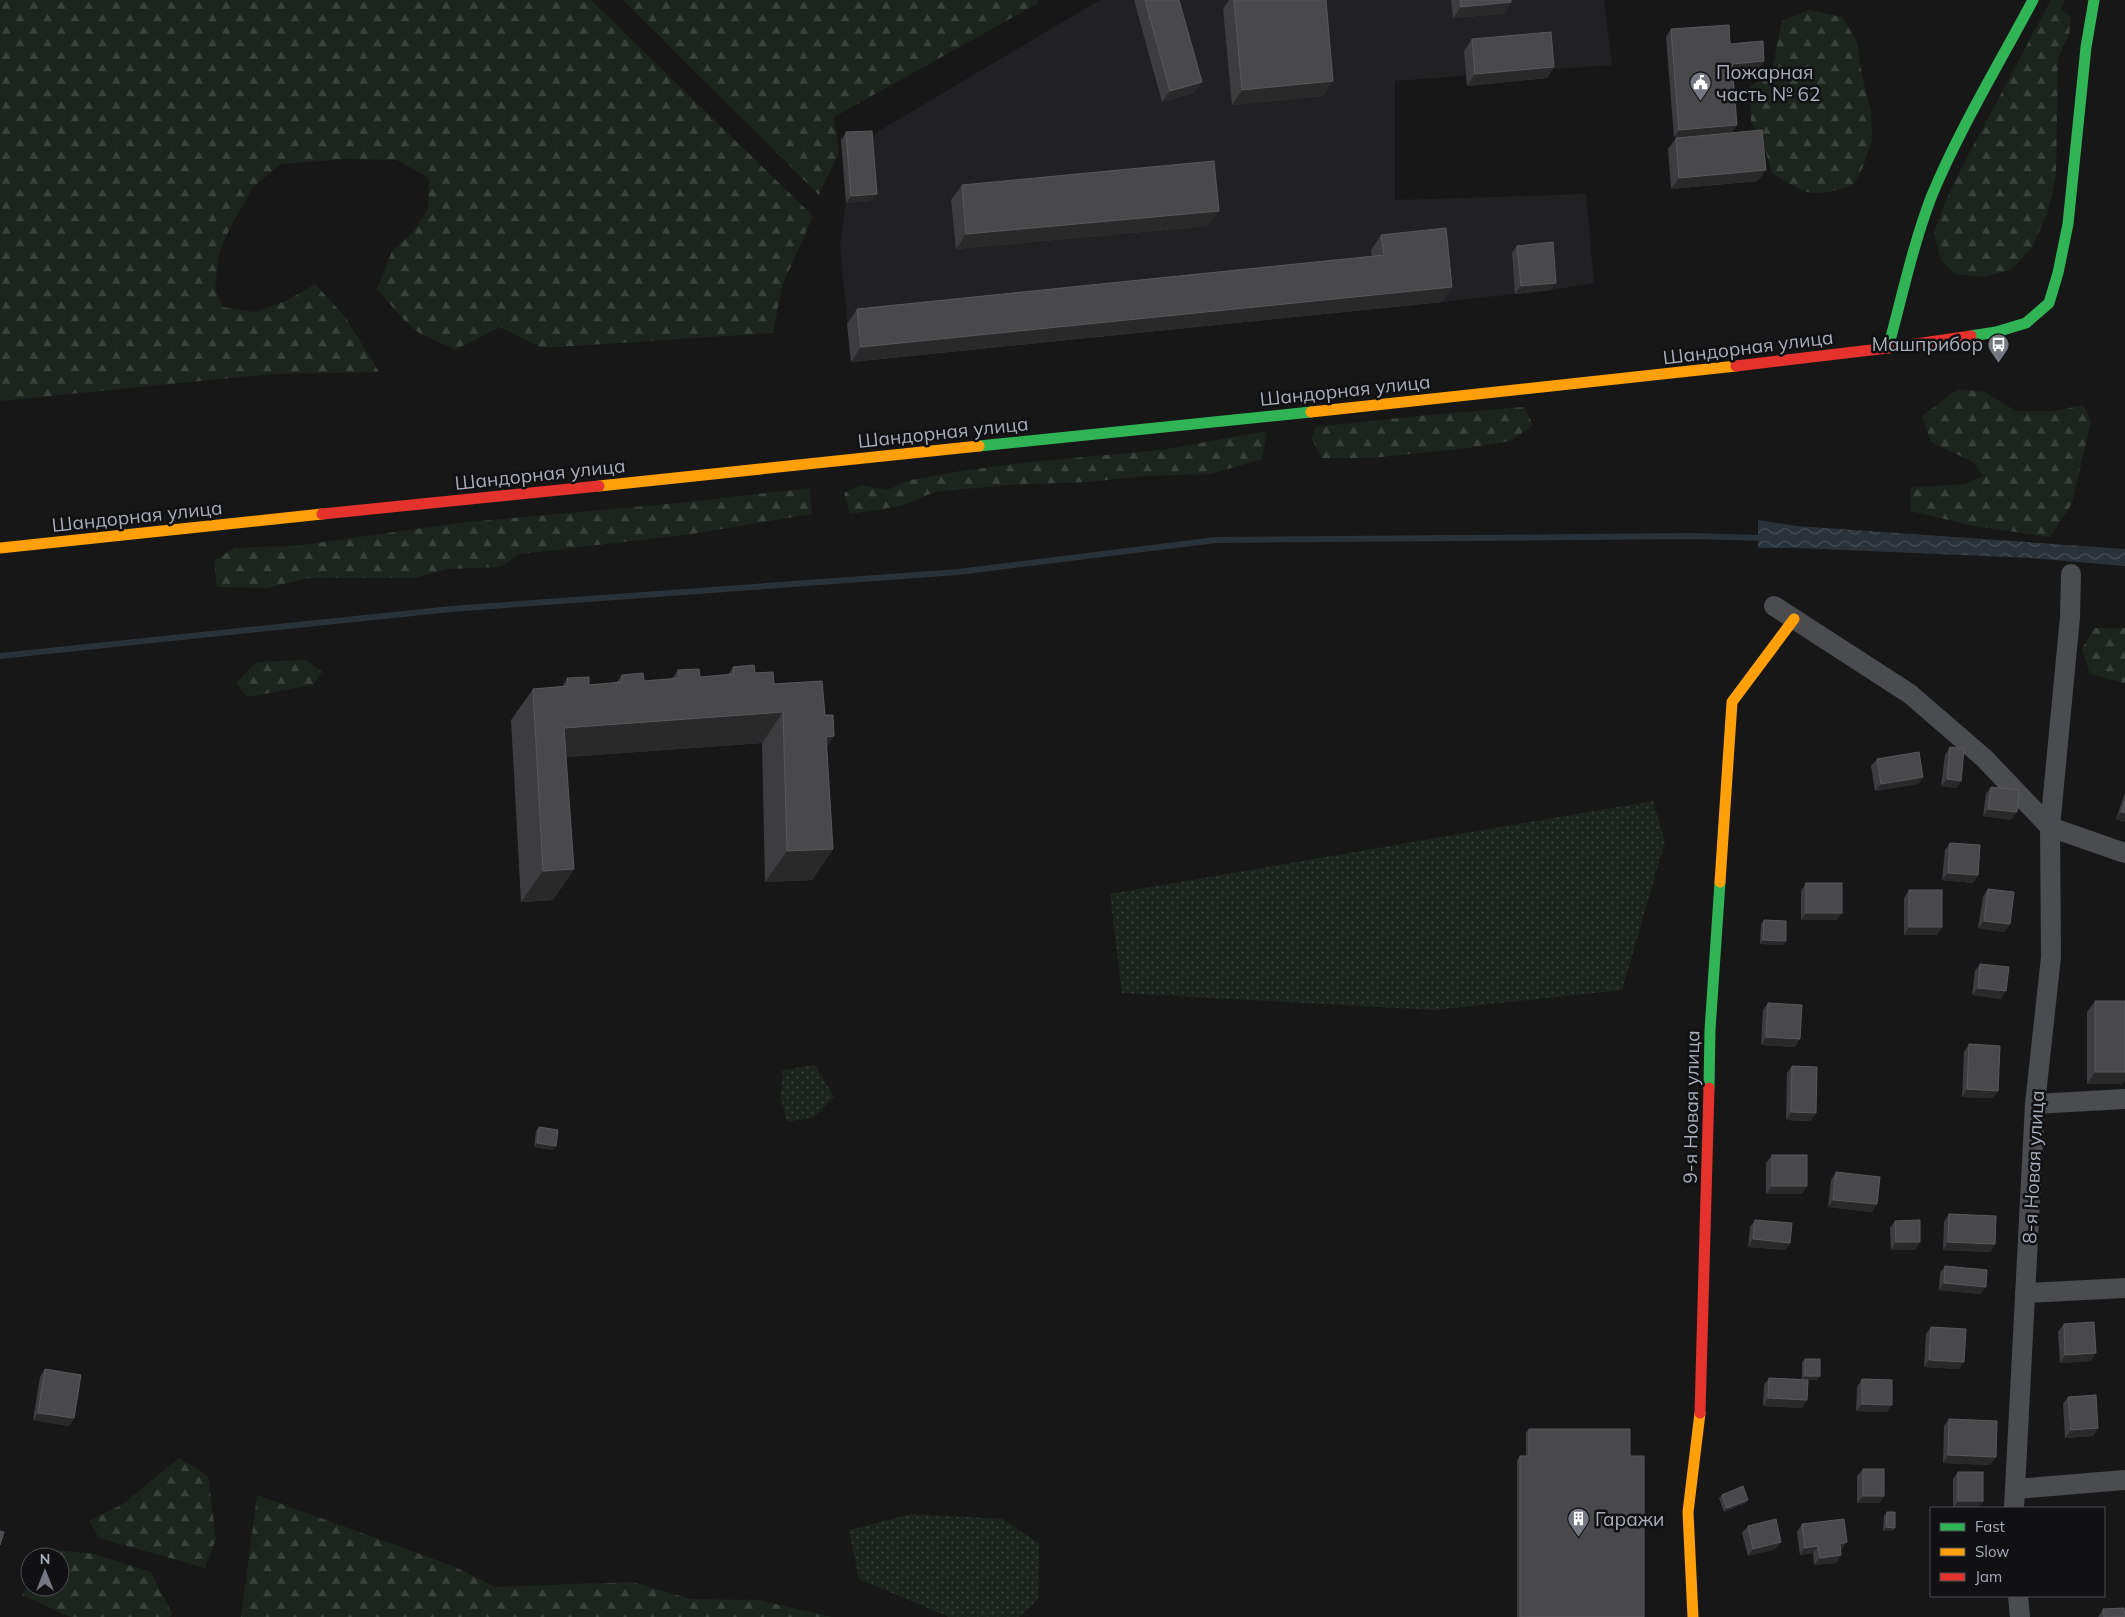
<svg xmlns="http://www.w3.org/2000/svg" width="2125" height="1617" font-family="Mulish,sans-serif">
	<defs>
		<pattern id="grass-dots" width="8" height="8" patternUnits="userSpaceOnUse" patternTransform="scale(1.25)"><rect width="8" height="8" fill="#1d241e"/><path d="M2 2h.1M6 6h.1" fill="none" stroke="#3b413d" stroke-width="1.8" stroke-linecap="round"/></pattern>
		<pattern id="forest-firs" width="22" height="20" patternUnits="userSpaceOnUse" patternTransform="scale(1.25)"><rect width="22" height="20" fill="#1d241e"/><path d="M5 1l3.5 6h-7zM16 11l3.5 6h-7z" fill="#3b413d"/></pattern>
		<pattern id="water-waves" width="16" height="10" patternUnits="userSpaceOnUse" patternTransform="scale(1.25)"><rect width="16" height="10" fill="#2a3239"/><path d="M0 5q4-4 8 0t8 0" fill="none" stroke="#464d54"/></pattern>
	</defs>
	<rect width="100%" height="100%" fill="#171717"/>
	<path fill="#212123" d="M1100 0H1604L1612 65 1395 81V200L1586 194 1594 283 1551 290 1442 302 851 362 840 245 846 203 841 140 867 138Z"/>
	<g fill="url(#grass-dots)">
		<path d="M1653 801 1665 842 1622 990 1435 1010 1122 993 1110 894Z"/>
		<path d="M815 1065 834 1097 814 1117 787 1122 781 1098 783 1070Z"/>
		<path d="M912 1514 1003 1519 1039 1544 1038 1599 1019 1617H949L859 1579 849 1530Z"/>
	</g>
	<g fill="url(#forest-firs)">
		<path d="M0 0H591L813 216 782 286 773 333 542 348 500 327 455 350 419 333 405 321 377 289 392 251 413 232 428 209 429 178 397 160 348 159 281 164 253 187 231 226 219 253 215 289 223 307 255 312 286 301 315 284 346 318 379 372 271 374 0 401Z"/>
		<path d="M623 0H1037L1038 3 834 117 839 152 819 195Z"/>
		<path d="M2051 0H2065L2061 9 2071 17 2069 35 2058 59 2056 176 2047 214 2032 247 2011 270 1984 277 1955 274 1941 260 1934 233 1945 202 1965 161Z"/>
		<path d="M1808 10 1842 17 1857 42 1862 76 1871 112 1872 140 1863 167 1853 185C1812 199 1808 195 1772 173L1763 142 1751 122 1750 86 1771 74 1782 21Z"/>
		<path d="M1958 389 1985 392 2015 411H2056L2083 405 2091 421 2072 503 2050 537 1974 526 1910 511 1911 487 1965 484 1983 476 1973 462 1931 442 1922 416Z"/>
		<path d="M1524 407 1533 425 1511 441 1460 449 1371 458H1322L1312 439 1316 427 1428 415Z"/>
		<path d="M1267 431 1262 459 1211 474 1146 476 1088 482 1007 485 934 492 901 506 850 514 844 493 861 485 887 490 911 480 967 470 1030 462 1161 450Z"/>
		<path d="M810 488 812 514 692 534 520 554 500 567 448 569 415 578H309L267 588 217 587 214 561 234 548 295 546 459 523 689 502Z"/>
		<path d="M2094 628H2125V683L2090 674 2082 649Z"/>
		<path d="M306 660 322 672 313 685 247 697 236 683 256 662Z"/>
		<path d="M179 1458 208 1476 216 1539 205 1568 99 1538 89 1521 123 1504Z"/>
		<path d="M257 1495 453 1566 495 1587 632 1582 691 1599 758 1600 833 1617H241Z"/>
		<path d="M50 1549 94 1554 151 1572 172 1614 170 1617H70L22 1595 30 1582V1587H60V1557H45Z"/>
	</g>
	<path fill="url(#water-waves)" d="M1758 520 1797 526 2125 549V566L2032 558 1797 548H1758Z"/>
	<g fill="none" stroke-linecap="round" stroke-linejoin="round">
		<path stroke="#2a3239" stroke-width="6" d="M0 656 451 609 958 572 1216 540 1690 536 1766 538"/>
		<g stroke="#4b4c50" stroke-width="20">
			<path d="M1774 606 1910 694 1984 758 2050 827 2125 853"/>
			<path d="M2035 1104 2125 1099"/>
			<path d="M2025 1293 2125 1288"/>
			<path d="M2015 1489 2125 1480"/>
			<path d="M2014 1508 2035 1104 2051 957 2050 827 2070 617 2071 574"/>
			<path d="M2018 1596 2020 1617"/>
		</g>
		<g stroke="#30b455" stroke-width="11">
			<path d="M1971 336 1996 332 2026 323 2049 303 2058 273 2068 224 2086 47 2094 0"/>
			<path d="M1888 348C1902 297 1913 244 1932 195 1960 128 1999 64 2033 0"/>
			<path d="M979 446 1311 412"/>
			<path d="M1709 1088 1710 1030 1720 882"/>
		</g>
		<g stroke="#ff9f0a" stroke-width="11">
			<path d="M1311 412 1736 366"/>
			<path d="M599 486 979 446"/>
			<path d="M0 548 322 514"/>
			<path d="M1720 882 1732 702 1794 619"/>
			<path d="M1693 1617 1688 1512 1700 1413"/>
		</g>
		<g stroke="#e5322d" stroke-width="11">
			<path d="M1736 366 1888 348 1971 336"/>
			<path d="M322 514 599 486"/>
			<path d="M1700 1413 1709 1088"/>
		</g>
	</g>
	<g fill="#3d3d3f">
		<path d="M1134 0H1179L1194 93 1162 102Z"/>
		<path d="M1229 0H1326L1323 96 1232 105 1223 9Z"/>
		<path d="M1451 0H1511V2L1504 14 1453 18Z"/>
		<path d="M1671 29 1730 44 1764 61 1759 68 1733 71 1737 125 1732 132 1674 137 1666 37Z"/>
		<path d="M1472 39 1554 67 1547 78 1467 86 1464 51Z"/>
		<path d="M846 132 871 201 846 203 841 140Z"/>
		<path d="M1676 138 1758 181 1671 189 1668 149Z"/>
		<path d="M962 185 1208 226 956 249 951 200Z"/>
		<path d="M1381 235 1442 302 851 362 847 324 857 309 1372 256 1371 250Z"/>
		<path d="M1517 246 1551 290 1515 294 1512 253Z"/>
		<path d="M733 667 755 673 825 715 834 736 827 746 833 849 812 880 765 882 762 743 566 757 574 869 553 900 521 902 511 720 533 689 562 687 567 678 589 685 616 683 622 675 644 681 672 679 678 670 700 677 728 675Z"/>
		<path d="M1950 747 1961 781 1956 788 1941 786 1945 755Z"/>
		<path d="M1877 759 1923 777 1918 784 1875 791 1871 766Z"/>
		<path d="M1991 787 2011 820 1983 816 1986 794Z"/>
		<path d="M2125 793V822L2116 819Z"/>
		<path d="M1950 843 1978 875 1973 883 1942 880 1945 850Z"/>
		<path d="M1806 883 1842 913 1836 920H1801V891Z"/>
		<path d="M1988 889 2010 924 2004 932 1978 928 1983 897Z"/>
		<path d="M1909 890 1942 927 1937 935H1904V898Z"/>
		<path d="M1764 920 1783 945 1760 944 1761 924Z"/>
		<path d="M1980 964 2001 999 1972 995 1975 971Z"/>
		<path d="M2095 1001 2122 1084H2087V1012Z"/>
		<path d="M1768 1003 1795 1047 1761 1045 1763 1010Z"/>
		<path d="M1969 1044 1993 1098 1962 1097 1964 1052Z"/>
		<path d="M1792 1066 1811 1121 1786 1120 1787 1073Z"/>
		<path d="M539 1127 553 1150 534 1147 536 1131Z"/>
		<path d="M1772 1155 1807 1186 1802 1194H1766V1163Z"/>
		<path d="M1836 1172 1872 1212 1828 1207 1831 1180Z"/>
		<path d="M1949 1214 1995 1244 1990 1252 1943 1250 1944 1222Z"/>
		<path d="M1755 1220 1790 1243 1785 1250 1748 1247 1750 1227Z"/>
		<path d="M1895 1221 1915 1250H1891L1890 1228Z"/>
		<path d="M1945 1266 1980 1294 1939 1290 1940 1273Z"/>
		<path d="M2064 1324 2091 1361 2060 1363 2058 1332Z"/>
		<path d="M1931 1327 1959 1369 1924 1367 1926 1334Z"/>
		<path d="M1805 1359 1820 1376 1817 1380H1805L1802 1408 1763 1406 1764 1385 1769 1378 1802 1379V1362Z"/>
		<path d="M45 1369 74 1418 69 1426 33 1420 40 1377Z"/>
		<path d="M1862 1379 1887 1412 1856 1411 1857 1387Z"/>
		<path d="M2068 1397 2098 1428 2093 1436 2065 1438 2063 1404Z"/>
		<path d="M1949 1419 1990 1465 1943 1463 1944 1426Z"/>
		<path d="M1529 1429 1630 1456 1644 1617H1517V1460L1520 1456H1526V1432Z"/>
		<path d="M1863 1469 1884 1496 1879 1503H1857V1476Z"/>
		<path d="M1958 1472 1983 1501 1978 1508H1953V1479Z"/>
		<path d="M1722 1495 1746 1503 1724 1512 1719 1498Z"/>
		<path d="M1887 1512 1895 1528 1892 1531H1883L1884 1516Z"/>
		<path d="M1802 1524 1847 1542 1841 1550V1555L1836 1563 1814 1565 1813 1553 1800 1555 1797 1532Z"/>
		<path d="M1748 1526 1776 1549 1748 1556 1742 1533Z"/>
		<path d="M2103 1609 2125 1617H2098Z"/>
	</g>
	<g fill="#29292a">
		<path d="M1511 2 1504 14 1453 18 1461 7Z"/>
		<path d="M1764 61 1759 68 1727 71 1732 64Z"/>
		<path d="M1554 67 1547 78 1467 86 1475 74Z"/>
		<path d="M1333 81 1323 96 1232 105 1242 90Z"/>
		<path d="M1202 82 1194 93 1162 102 1170 91Z"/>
		<path d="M1737 125 1732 132 1674 137 1679 130Z"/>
		<path d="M1766 170 1758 181 1671 189 1679 178Z"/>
		<path d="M877 194 871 201 846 203 851 196Z"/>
		<path d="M1219 211 1208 226 956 249 966 234Z"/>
		<path d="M1556 283 1551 290 1515 294 1521 286Z"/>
		<path d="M1452 287 1442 302 851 362 861 347Z"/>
		<path d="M783 712 762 743 542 759 564 728Z"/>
		<path d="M834 736 813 767 826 737Z"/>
		<path d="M1923 777 1918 784 1875 791 1881 784Z"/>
		<path d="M1947 779 1961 781 1956 788 1941 786Z"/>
		<path d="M1988 809 2017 812 2011 820 1983 816Z"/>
		<path d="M2121 812 2125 813V822L2116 819Z"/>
		<path d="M833 849 812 880 765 882 787 851Z"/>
		<path d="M574 869 553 900 521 902 543 871Z"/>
		<path d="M1948 873 1978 875 1973 883 1942 880Z"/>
		<path d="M1806 913H1842L1836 920H1801Z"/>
		<path d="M1984 921 2010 924 2004 932 1978 928Z"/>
		<path d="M1909 927H1942L1937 935H1904Z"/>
		<path d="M1763 940 1786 941 1783 945 1760 944Z"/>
		<path d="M1978 988 2006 991 2001 999 1972 995Z"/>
		<path d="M1766 1037 1800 1039 1795 1047 1761 1045Z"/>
		<path d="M2095 1072H2125V1080L2122 1084H2087Z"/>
		<path d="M1967 1089 1998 1091 1993 1098 1962 1097Z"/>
		<path d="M1791 1112 1816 1113 1811 1121 1786 1120Z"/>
		<path d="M537 1143 556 1146 553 1150 534 1147Z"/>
		<path d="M1772 1186H1807L1802 1194H1766Z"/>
		<path d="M1833 1200 1877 1204 1872 1212 1828 1207Z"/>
		<path d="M1753 1239 1790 1243 1785 1250 1748 1247Z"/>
		<path d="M1896 1242H1920L1915 1250H1891Z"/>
		<path d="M1948 1242 1995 1244 1990 1252 1943 1250Z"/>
		<path d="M1944 1283 1986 1287 1980 1294 1939 1290Z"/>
		<path d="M2096 1353 2091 1361 2060 1363 2065 1355Z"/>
		<path d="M1929 1360 1964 1362 1959 1369 1924 1367Z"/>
		<path d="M1805 1376H1820L1817 1380H1802Z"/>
		<path d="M1768 1398 1807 1400 1802 1408 1763 1406Z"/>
		<path d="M1862 1404 1892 1405 1887 1412 1856 1411Z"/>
		<path d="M38 1413 74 1418 69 1426 33 1420Z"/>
		<path d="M2098 1428 2093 1436 2065 1438 2071 1430Z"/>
		<path d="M1948 1455 1996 1457 1990 1465 1943 1463Z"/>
		<path d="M1863 1496H1884L1879 1503H1857Z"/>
		<path d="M1748 1500 1746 1503 1724 1512 1727 1508Z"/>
		<path d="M1958 1501H1983L1978 1508H1953Z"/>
		<path d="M1886 1527 1895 1528 1892 1531H1883Z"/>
		<path d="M1781 1542 1776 1549 1748 1556 1753 1549Z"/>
		<path d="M1847 1542 1841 1550 1835 1551 1840 1544Z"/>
		<path d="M1818 1546 1813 1553 1800 1555 1805 1548Z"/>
		<path d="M1841 1555 1836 1563 1814 1565 1820 1558Z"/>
	</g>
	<g fill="#49494c" stroke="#58595d">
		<path d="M1145 0H1179L1202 82 1170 91Z"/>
		<path d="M1234 0H1326L1333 81 1242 90Z"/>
		<path d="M1460 0H1511V2L1461 7Z"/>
		<path d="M1729 25 1730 44 1763 41 1764 61 1732 64 1737 125 1679 130 1671 29Z"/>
		<path d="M1551 32 1554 67 1475 74 1472 39Z"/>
		<path d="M1762 130 1766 170 1679 178 1676 138Z"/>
		<path d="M872 131 877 194 851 196 846 132Z"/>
		<path d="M1214 161 1219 211 966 234 962 185Z"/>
		<path d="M1446 228 1452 287 861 347 857 309 1384 255 1381 235Z"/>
		<path d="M1553 242 1556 283 1521 286 1517 246Z"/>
		<path d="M754 665 755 673 773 672 774 684 822 681 825 715H833L834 736 826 737 833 849 787 851 783 712 564 728 574 869 543 871 533 689 568 686 567 678 589 677V685L622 682V675L643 673 644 681 679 678 678 670 699 669 700 677 734 674 733 667Z"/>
		<path d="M1950 747 1964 749 1961 781 1947 779Z"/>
		<path d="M1919 752 1923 777 1881 784 1877 759Z"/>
		<path d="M1991 787 2019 790 2017 812 1988 809Z"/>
		<path d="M2125 801V813L2121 812Z"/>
		<path d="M1950 843 1980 845 1978 875 1948 873Z"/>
		<rect x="1806" y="883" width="36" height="30"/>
		<path d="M1988 889 2014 892 2010 924 1984 921Z"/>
		<rect x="1909" y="890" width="33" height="37"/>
		<path d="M1764 920 1786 921V941L1763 940Z"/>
		<path d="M1980 964 2009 967 2006 991 1978 988Z"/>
		<rect x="2095" y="1001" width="30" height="71"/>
		<path d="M1768 1003 1802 1005 1800 1039 1766 1037Z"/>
		<path d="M1969 1044 2000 1046 1998 1091 1967 1089Z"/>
		<path d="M1792 1066 1817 1067 1816 1113 1791 1112Z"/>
		<path d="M539 1127 558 1130 556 1146 537 1143Z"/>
		<rect x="1772" y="1155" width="35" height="31"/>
		<path d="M1836 1172 1880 1177 1877 1204 1833 1200Z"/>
		<path d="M1949 1214 1996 1216 1995 1244 1948 1242Z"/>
		<path d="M1755 1220 1792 1223 1790 1243 1753 1239Z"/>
		<path d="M1920 1220V1242H1896L1895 1221Z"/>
		<path d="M1945 1266 1987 1270 1986 1287 1944 1283Z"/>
		<path d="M2094 1322 2096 1353 2065 1355 2064 1324Z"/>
		<path d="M1931 1327 1966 1329 1964 1362 1929 1360Z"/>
		<rect x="1805" y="1359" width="15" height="17"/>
		<path d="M45 1369 81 1375 74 1418 38 1413Z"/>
		<path d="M1769 1378 1808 1380 1807 1400 1768 1398Z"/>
		<path d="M1862 1379 1892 1380V1405L1862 1404Z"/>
		<path d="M2096 1395 2098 1428 2071 1430 2068 1397Z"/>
		<path d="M1949 1419 1997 1421 1996 1457 1948 1455Z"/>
		<path d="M1529 1429H1630V1456H1644V1617H1520V1456H1529Z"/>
		<rect x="1863" y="1469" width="21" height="27"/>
		<rect x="1958" y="1472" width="25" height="29"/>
		<path d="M1743 1486 1748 1500 1727 1508 1722 1495Z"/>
		<path d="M1887 1512H1895V1528L1886 1527Z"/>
		<path d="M1776 1519 1781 1542 1753 1549 1748 1526Z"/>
		<path d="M1844 1519 1847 1542 1840 1544 1841 1555 1820 1558 1818 1546 1805 1548 1802 1524Z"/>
		<path d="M0 1531 4 1532 0 1545Z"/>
		<path d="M2124 1608 2125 1617H2104L2103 1609Z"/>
	</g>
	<defs>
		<symbol id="civic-pin" viewBox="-11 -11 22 30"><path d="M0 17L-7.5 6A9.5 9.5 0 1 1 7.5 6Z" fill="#757880" stroke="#111113"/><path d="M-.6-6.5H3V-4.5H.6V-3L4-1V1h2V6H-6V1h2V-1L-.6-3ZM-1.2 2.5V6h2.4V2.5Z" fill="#fff"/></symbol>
		<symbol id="bus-pin" viewBox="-11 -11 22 30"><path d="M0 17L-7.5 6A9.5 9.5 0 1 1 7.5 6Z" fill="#757880" stroke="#111113"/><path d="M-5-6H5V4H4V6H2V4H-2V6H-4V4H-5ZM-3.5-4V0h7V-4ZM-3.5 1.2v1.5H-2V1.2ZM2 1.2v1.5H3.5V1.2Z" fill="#fff"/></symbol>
		<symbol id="building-pin" viewBox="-11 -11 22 30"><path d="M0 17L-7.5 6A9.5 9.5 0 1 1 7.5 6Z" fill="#757880" stroke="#111113"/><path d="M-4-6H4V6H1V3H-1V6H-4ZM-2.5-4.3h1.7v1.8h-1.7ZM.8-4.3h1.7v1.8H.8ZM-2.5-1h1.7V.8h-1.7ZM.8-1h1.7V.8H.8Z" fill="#fff"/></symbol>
	</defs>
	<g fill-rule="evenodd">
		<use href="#civic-pin" x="1688" y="70" width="25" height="34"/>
		<use href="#bus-pin" x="1986" y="332" width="25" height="34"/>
		<use href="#building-pin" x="1566" y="1506" width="25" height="34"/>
	</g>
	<g text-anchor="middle" stroke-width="5" stroke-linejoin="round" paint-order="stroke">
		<g font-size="19" fill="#a8adb8" stroke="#111113" text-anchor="start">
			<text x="1716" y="79">Пожарная<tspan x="1716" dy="22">часть № 62</tspan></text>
			<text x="1983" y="351" text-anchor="end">Машприбор</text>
			<text x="1595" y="1526">Гаражи</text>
		</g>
		<g font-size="19" fill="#a8adb8" stroke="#111113">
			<text transform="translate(1748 347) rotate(-7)" y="7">Шандорная улица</text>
			<text transform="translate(1345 390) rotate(-6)" y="7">Шандорная улица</text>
			<text transform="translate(943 432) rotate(-6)" y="7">Шандорная улица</text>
			<text transform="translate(540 474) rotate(-6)" y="7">Шандорная улица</text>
			<text transform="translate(137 516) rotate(-6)" y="7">Шандорная улица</text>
			<text transform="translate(1691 1107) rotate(-89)" y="7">9-я Новая улица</text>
			<text transform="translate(2033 1167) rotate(-87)" y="7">8-я Новая улица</text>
		</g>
	</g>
	<rect x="1930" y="1507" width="175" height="90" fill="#111113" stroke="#4d4f55"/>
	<rect x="1940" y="1523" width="25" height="8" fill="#30b455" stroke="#4d4f55"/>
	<text x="1975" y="1532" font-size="15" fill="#a8adb8">Fast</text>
	<rect x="1940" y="1548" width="25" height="8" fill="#ff9f0a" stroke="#4d4f55"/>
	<text x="1975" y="1557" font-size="15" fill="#a8adb8">Slow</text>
	<rect x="1940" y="1573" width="25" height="8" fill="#e5322d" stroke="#4d4f55"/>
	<text x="1975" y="1582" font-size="15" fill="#a8adb8">Jam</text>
	<g transform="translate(45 1572)"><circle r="24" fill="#111113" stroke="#4d4f55"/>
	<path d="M0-4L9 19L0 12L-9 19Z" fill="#757880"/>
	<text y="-8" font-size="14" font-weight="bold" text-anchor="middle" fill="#a8adb8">N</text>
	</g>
</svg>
